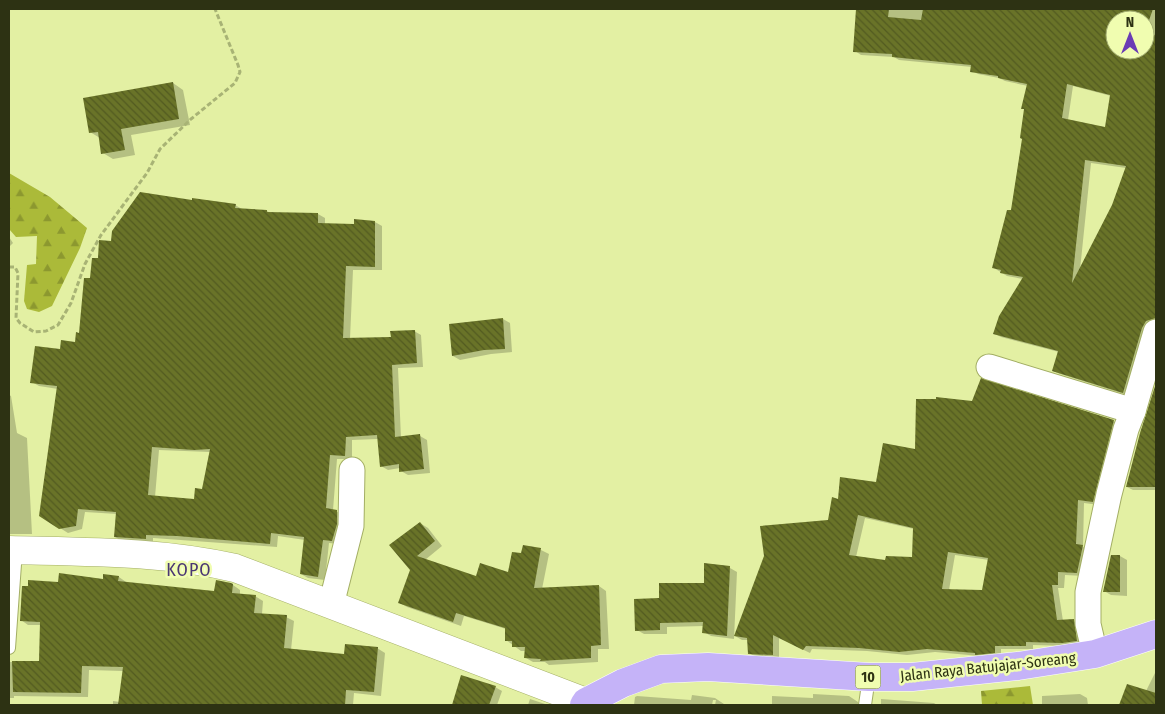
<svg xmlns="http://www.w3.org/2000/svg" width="1165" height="714" font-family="'Fira Sans Condensed',sans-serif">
	<defs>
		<pattern id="forest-firs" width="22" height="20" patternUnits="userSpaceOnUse" patternTransform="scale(1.25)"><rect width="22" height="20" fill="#abba39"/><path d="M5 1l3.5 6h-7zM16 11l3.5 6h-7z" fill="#8c982f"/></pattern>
		<pattern id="building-back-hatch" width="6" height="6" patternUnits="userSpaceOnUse" patternTransform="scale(1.25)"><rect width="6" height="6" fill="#697328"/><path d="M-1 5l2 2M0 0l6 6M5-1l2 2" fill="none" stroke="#525a20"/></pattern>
	</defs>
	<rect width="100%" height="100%" fill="#e3f0a3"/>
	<g fill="url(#forest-firs)">
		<path d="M9 173 50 197 87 228 80 248 52 306 39 312 27 309 24 301 27 265 36 264 37 236 16 237 9 229Z"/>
		<path d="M1030 686 1033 705H982L981 691Z"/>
	</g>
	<g fill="#0003" fill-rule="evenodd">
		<path d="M857 9H1156V323L1130 396 1060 374 1053 371 1059 352 1001 337 995 334 1023 279 1007 276 994 268 1012 212 1023 139 1028 86 1005 81 999 78 978 74 972 71V67L899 60 894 57 861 55 855 51ZM1115 20H1145V50H1115ZM1073 86 1111 96 1106 129 1068 120ZM1091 163 1126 168 1113 206 1080 270Z"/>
		<path d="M173 83 183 90 190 125 131 135 135 155 113 159 103 153 100 138 90 132Z"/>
		<path d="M193 201 235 205 242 209 267 211 270 213 318 214 325 218V225H355L375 222 382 226V270H353L350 339 392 338 414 331 421 335 423 367 398 368 401 438 420 436 427 440 430 473 408 475 401 471 400 468 388 470 381 466 378 439 352 440V459H337L333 510 344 515 339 544 329 543 325 580 308 578 301 574 305 540 278 536 277 547 153 538V543L122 541 115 537 117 514 85 512 82 529 68 533 60 528 58 389 39 386 32 382 61 351 76 344 80 334 91 280 99 260 112 243ZM159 450 210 452 203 490 195 500 155 497Z"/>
		<path d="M9 237 13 243 9 247Z"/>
		<path d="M503 319 510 323 512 352 491 354 460 360 453 356Z"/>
		<path d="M1156 387V490H1133L1127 487Z"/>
		<path d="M9 395 11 396 17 433 27 438 32 534H9Z"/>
		<path d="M1113 421 1120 425 1099 505 1084 503 1083 547 1090 550 1084 576 1065 575 1064 588H1058L1063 621H1073L1080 625 1083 644 1070 646 1033 645V649H1001V656L983 658 980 656 935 652 907 655 867 651 812 649 810 653 779 638V658L756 657 749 653 748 640H742L735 636 829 522 839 500 877 484 916 450ZM865 518 914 529V559L886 561 856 557ZM955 555 989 560 983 592 949 590Z"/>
		<path d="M420 523 428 528 442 546 425 560 476 578 509 573 522 555 524 546 541 550 549 554 542 589 599 586 606 591 609 649H598V662L549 665 545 662H533L526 658V651H521L506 640V629L464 616 461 626 407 607 400 603 412 569Z"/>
		<path d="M1112 556H1120L1127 560V596L1111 595 1104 591Z"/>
		<path d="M730 568 737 572 734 639 711 636 704 632V626L667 627V634H644L637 630 661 599 705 584Z"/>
		<path d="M119 577 126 582V583L215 593 233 585 240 590V595L255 596 263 601 262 614 286 617 294 621 291 650 345 655 377 648 385 653 381 696 354 693 353 705H113V701L120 702 123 671 89 670 88 697 14 696V698H9V705V662H40L41 625H28L21 620 59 583 104 580Z"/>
		<path d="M1156 671V705H1120L1128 686 1146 691Z"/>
		<path d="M462 676 495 687 502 691 497 705H454Z"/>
		<path d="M813 694 849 696 858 702V705H772V696L813 698Z"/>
		<path d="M1080 694 1087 698 1088 705H1042V696Z"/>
		<path d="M692 695 715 698 724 704V705H715L716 700H713L712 705H634L635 697 637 696 691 700Z"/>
		<path d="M530 699 545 704 546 705H528Z"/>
		<path d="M881 699 934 703 937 705H881Z"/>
	</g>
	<g fill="url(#building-back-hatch)" fill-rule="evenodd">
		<path d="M856 9H889L888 17 921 20 923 9H1153L1147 26H1151L1148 34 1156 35V318L1146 321 1142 328 1123 393 1052 371 1058 351 993 334 999 316 1023 277 1000 273 1001 270 992 268 1007 210H1011L1022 139 1020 138 1024 109H1021L1027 84 998 78V76L970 72 971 65 892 57V54L853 52ZM1115 20H1145V50H1115ZM1067 84 1110 95 1105 127 1062 118ZM1085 160 1126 166 1112 205 1072 283Z"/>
		<path d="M173 82 179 119 121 129 125 150 101 154 98 132 89 133 83 98Z"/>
		<path d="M140 192 192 200V198L236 204 235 208 267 210V212L318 213V223L354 224V219L375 221V267L346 266 343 338 391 337 390 331 415 330 417 363 392 365 395 437 420 434 424 469 399 472V464L380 467 377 435 346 437 345 456 330 455 326 508 337 510V524L332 541 323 540 318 577 300 574 304 537 271 533 270 544 177 536 146 535V539L114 537 116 512 78 509 76 526 59 529 39 516 57 386 30 383 35 346 60 349 61 340 75 342 76 332 79 333 84 278H90L92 258H98L99 240 111 241 112 231ZM152 447 194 450 210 449 202 489 195 488 194 499 148 495Z"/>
		<path d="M503 318 505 349 484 350 452 356 449 324Z"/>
		<path d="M981 378 1114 420 1093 502 1078 500 1076 544 1083 545 1077 573 1058 572V585H1052L1057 620 1074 619 1077 641 1062 643 1026 642V646H995V653L975 655V653L927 649 899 652 859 648 806 646 803 650 773 635V655L748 654 747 638 734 636 764 556 760 526 828 520 832 497 838 499 840 477 876 482 883 443 915 449 916 399H936V397L972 401ZM858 515 913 528 912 557 886 556 885 560 849 555ZM948 552 988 558 982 590 942 589Z"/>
		<path d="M1156 383V487H1126L1140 433Z"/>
		<path d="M420 522 435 541 417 556 476 576 480 563 508 572 512 552 521 553 523 545 541 548 534 588 599 585 601 645 591 646V658L540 661 541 659 524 658 525 647H512V641H505V628L456 613 453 622 398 603 410 570 389 545Z"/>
		<path d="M1111 555H1120V592H1103Z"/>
		<path d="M704 563 730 566 727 636 702 633 703 622 660 623V630L635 631 634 599 659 598V583H704Z"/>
		<path d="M59 573 103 579V574L119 576 118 581 214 591 216 580 231 583 233 584 232 593 256 595 254 613 287 615 284 648 344 654 345 644 378 647 374 692 346 690 345 705H118L123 667 82 666 81 693 13 692 12 661H39L40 622 20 621 22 586H28V580L58 582Z"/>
		<path d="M461 675 496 686 489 705H452Z"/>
		<path d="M1127 684 1156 693V705H1119Z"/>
	</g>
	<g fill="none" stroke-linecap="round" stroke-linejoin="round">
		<defs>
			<g id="lane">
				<path d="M9 648 16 550"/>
				<path d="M865 705 869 677"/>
			</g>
			<g id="street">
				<path d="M989 367 1133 411"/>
				<path d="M331 605 351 526 352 470"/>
				<path d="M1095 654 1088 624V592L1109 494 1126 429 1133 411 1156 332"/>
			</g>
			<path id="secondary" d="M9 550C85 552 161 551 235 568L586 702"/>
			<path id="highway" d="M584 705 586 702 623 683 661 669 708 667 869 677H912L1018 666 1095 654 1156 634"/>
		</defs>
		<use href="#lane" stroke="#a3ae64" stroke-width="14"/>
		<use href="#street" stroke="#a3ae64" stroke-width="27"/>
		<use href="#secondary" stroke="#a3ae64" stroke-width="29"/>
		<use href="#highway" stroke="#fff" stroke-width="29"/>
		<path stroke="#a8b375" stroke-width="3" stroke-dasharray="5 2.5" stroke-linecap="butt" d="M9 267H15L18 273 16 318 20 323 34 332 46 331 58 325 71 303 85 264 101 235 147 173 160 149 191 119 235 83 240 72 238 65 215 9"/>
		<use href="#lane" stroke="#fff" stroke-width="12"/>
		<use href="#street" stroke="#fff" stroke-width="25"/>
		<use href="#secondary" stroke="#fff" stroke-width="28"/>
		<use href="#highway" stroke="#c5b3f8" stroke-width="28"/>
	</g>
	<g text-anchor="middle" stroke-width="5" stroke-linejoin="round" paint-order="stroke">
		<rect fill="#f0fdb0" stroke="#686f42" stroke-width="1" x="855.5" y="665.5" width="25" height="23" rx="4"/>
		<g font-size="14" font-weight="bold" fill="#2d3213">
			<text x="868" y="682">10</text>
		</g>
		<g font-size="15" fill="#2d3213" stroke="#f0fdb0">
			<text transform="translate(988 667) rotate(-6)" y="5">Jalan Raya Batujajar-Soreang</text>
		</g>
		<g font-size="18" letter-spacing="1" fill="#4a3773" stroke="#f0fdb0">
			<text x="189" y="576">KOPO</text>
		</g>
	</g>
	<rect width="1165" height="714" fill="none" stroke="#2d3213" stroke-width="20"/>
	<g transform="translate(1130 35)"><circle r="24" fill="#f0fdb0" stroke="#a2ac71"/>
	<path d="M0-4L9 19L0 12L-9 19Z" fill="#693cb4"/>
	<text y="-8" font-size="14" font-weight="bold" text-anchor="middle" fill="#2d3213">N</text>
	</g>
</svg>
